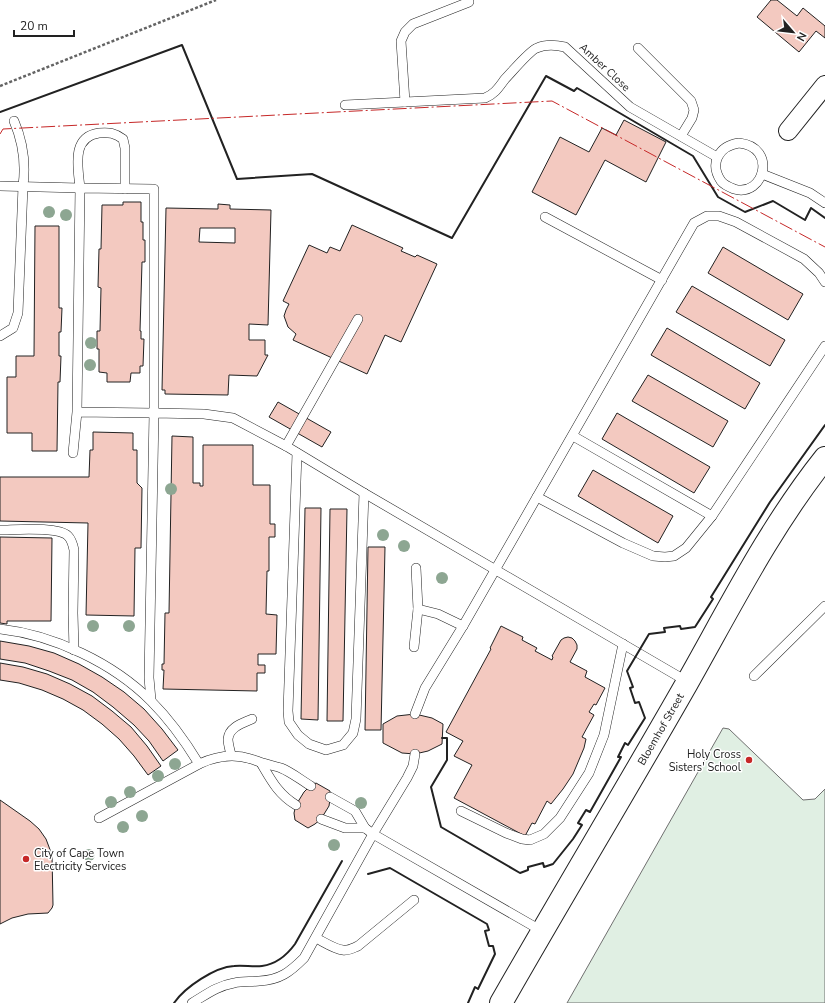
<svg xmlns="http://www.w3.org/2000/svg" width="825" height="1003" font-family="'Nunito Sans',sans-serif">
	<rect width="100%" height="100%" fill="#fff"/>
	<path fill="#e0efe3" stroke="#6f6f6f" d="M723 728 729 729 803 800 815 799 825 789V1003H567Z"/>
	<g fill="#f3c9c0" stroke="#222" fill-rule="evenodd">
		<path d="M771 0H777L797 16 803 8 825 26V38L816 31 799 52 757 17Z"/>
		<path d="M624 120 666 142 646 182 605 160 576 215 532 192 560 137 589 152 602 128 616 135Z"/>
		<path d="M123 202H141V222H143V240H145V262H142L140 331H141V339H144L143 366H140V373H131L130 382H107V373L99 372V349H97V331H100L101 288 98 287 99 249H101L102 205H123Z"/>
		<path d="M218 204 230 205V209L271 210 268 325 249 324V340H265V355H268L257 376 229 375 228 395 165 394V390H162L166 208 218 209ZM200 228H235V243L199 242Z"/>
		<path d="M352 225 403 248 401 251 415 257 417 255 437 264 401 342 385 335 367 374 293 340 296 334 288 327 284 316 286 310 289 304 283 301 309 245 327 253 330 247 340 251Z"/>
		<path d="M35 226H59V308H62L61 332H59V356H61L60 382H58L57 451H32V433H7V377H16V356H34Z"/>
		<path d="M723 247 803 294 788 320 708 273Z"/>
		<path d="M692 286 785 340 770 366 676 312Z"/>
		<path d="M667 328 760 383 745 409 651 355Z"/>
		<path d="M648 375 728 421 713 447 632 401Z"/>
		<path d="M278 402 331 432 322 447 269 417Z"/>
		<path d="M617 413 710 467 694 493 602 439Z"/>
		<path d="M93 432 133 433V450H137V483L142 488 141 548H135L134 616 86 615 88 523 0 521V477H89L90 450H93Z"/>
		<path d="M172 436 193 437V483H200V486H203V445H253V485H270V524H275V537H269V571H267L266 614 277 615 276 654H258V665H265V673H257V691L163 689 164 670H162V664H164L165 613H169Z"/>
		<path d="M593 470 673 516 658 543 578 496Z"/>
		<path d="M305 508H321L318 720 301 719Z"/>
		<path d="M330 509H347L343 721H327Z"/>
		<path d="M0 537 52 538 51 621H7V624L0 623Z"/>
		<path d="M368 547H385L381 730H365Z"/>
		<path d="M501 626 523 637 522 640 537 648 535 651 552 660 553 657 552 656 561 640 564 638 568 637 572 638 575 641 577 645V649L570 662 587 671 585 677 605 688 596 705 594 704 589 712 594 715 582 737 586 739 584 748 573 774 563 789 551 804 547 801 535 824 532 823 525 836 454 798 472 765 454 756 463 741 446 732 491 649 490 648Z"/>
		<path d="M0 641 29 646 54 653 79 664 102 677 124 692 144 709 162 729 178 750 163 761 149 741 134 725 113 707 93 692 72 680 49 671 25 663 0 659Z"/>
		<path d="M0 663 23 667 47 674 70 684 92 696 112 711 131 727 147 746 161 766 148 775 134 756 119 739 102 724 83 710 63 699 42 690 19 683 0 680Z"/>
		<path d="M415 714 432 718 443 724 442 744 428 751 415 754 402 753 383 743V724L397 716Z"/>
		<path d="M316 783 330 791V799L329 806 321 819 315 824 308 828 295 820 294 813 296 805 304 792 309 787Z"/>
		<path d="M0 800 30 821 39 829 46 839 52 855 53 905 52 908 48 913 28 914 12 918 0 924Z"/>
	</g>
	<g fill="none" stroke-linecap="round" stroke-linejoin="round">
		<defs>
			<g id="service">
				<path d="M638 48 691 101 694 110 692 118 681 136"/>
				<path d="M405 102 401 41 405 32 413 24 469 2"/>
				<path d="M345 105 485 98C495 94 499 87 505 79 511 73 530 50 537 48 546 44 556 45 565 47L630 107 717 157"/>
				<path d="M739 143C778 147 764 198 734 189 729 187 724 185 721 181 709 163 719 146 739 143Z"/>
				<path d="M762 174 810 193 825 203"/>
				<path d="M0 186 80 188C78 167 71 137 99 133 109 132 115 133 123 139L125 148V189"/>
				<path d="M545 217 662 280"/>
				<path d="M0 336 13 328 18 313 23 186C26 163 23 142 14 121"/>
				<path d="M573 436 712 516"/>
				<path d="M286 446 358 319"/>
				<path d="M73 453 77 412 80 188 154 189V413L77 412"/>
				<path d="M297 453 288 711 289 722 298 735 309 744 326 750 343 745 353 733 356 719 364 493"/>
				<path d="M537 497 623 543 653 556 665 557 674 556 686 548 712 516 825 346"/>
				<path d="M0 530C15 530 58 526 68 536 72 540 73 545 74 550L73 613 74 650"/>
				<path d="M416 568 418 609 438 614 463 626"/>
				<path d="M0 629C54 635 113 663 151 701 170 720 185 741 199 764"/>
				<path d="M414 647 418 609"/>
				<path d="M754 676 825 606"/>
				<path d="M151 700 149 678 154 413 204 414 233 418 286 446 364 493 688 682"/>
				<path d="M415 714 425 688 463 626 694 223 707 216H719L736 222 804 259 819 273 825 282"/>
				<path d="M231 755C230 750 228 744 228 739 229 727 243 723 252 719"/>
				<path d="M261 763C271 780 278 794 296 805"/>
				<path d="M330 797 355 811 365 828 373 834 407 778 413 766 415 754"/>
				<path d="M461 811 506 833 522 839 530 840 544 834 560 818 589 773 604 735 623 644"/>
				<path d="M99 818 199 764C216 756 233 753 251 759 255 760 259 762 263 763 269 765 275 766 281 768 291 772 301 780 311 786"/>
				<path d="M321 819 345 828H365"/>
				<path d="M316 938C324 942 334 949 343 950 348 951 353 948 358 946L414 900"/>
				<path d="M192 1003C207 994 217 986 234 983 242 981 251 982 259 981 280 980 290 972 304 958L373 834 542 931"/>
			</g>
			<path id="minor" d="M788 131 825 85"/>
			<g id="tertiary">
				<path id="s1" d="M501 1003C562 896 626 790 687 683 730 607 770 527 825 458"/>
			</g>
		</defs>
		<use href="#service" stroke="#222" stroke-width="10"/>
		<use href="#minor" stroke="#222" stroke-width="20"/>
		<use href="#tertiary" stroke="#222" stroke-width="24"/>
		<path stroke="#646464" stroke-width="2.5" stroke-dasharray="3 2" stroke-linecap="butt" d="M0 86 216 0"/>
		<use href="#service" stroke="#fff" stroke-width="9"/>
		<use href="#minor" stroke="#fff" stroke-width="18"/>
		<use href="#tertiary" stroke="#fff" stroke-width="22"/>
		<g stroke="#222" stroke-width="2">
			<path d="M0 112 182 45 237 179 312 174 452 238 546 76 574 91 577 88 693 156 718 197 745 212 773 201 805 220 811 208 825 218"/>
			<path d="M442 738H447V760L431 787 441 827 520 873 528 870V867L543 863 544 867 553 864 573 839 582 825 578 823 586 810 590 812 621 757H618L625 743 628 745 645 718 639 702 635 703 630 688 633 687 627 671 649 634 665 632 664 628 680 626 681 629 695 627 713 599 711 597 770 502 825 425"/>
			<path d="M368 874 390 868 487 924 489 930 485 931 489 946H493L495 954 478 989 475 987 468 1003"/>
			<path d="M174 1003C185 987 215 967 234 966 243 965 253 967 262 966 277 964 287 955 295 944L342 861"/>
		</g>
		<path stroke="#c62828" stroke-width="1" stroke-dasharray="14 3 2 3" stroke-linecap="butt" d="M0 134 3 129 552 101 825 247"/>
	</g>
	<g fill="#8da692">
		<circle cx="49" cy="212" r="6"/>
		<circle cx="66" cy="215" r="6"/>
		<circle cx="91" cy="343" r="6"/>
		<circle cx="90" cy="365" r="6"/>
		<circle cx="171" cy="489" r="6"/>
		<circle cx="383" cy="535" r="6"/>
		<circle cx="404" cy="546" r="6"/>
		<circle cx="442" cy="578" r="6"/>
		<circle cx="93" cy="626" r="6"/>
		<circle cx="129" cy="626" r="6"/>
		<circle cx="175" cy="764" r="6"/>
		<circle cx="158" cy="776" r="6"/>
		<circle cx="130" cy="792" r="6"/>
		<circle cx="111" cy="802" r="6"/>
		<circle cx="361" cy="803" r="6"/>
		<circle cx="142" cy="816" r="6"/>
		<circle cx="123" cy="827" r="6"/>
		<circle cx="334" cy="845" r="6"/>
		<circle cx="89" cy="855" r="6"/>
	</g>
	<g fill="#c62828" stroke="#fff" stroke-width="1.5">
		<circle cx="749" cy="760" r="4"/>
		<circle cx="26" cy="859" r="4"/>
	</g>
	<g text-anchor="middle" stroke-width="3" stroke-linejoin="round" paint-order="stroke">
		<g font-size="11" fill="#222" stroke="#fff">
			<text transform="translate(605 67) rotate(43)" y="4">Amber Close</text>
			<text dy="4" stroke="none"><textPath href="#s1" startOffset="317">Bloemhof Street</textPath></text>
		</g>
		<g font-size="11" fill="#222" stroke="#fff" text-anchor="end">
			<text x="741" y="758">Holy Cross<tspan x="741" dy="13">Sisters' School</tspan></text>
			<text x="34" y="857" text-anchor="start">City of Cape Town<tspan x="34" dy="13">Electricity Services</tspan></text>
		</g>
	</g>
	<g transform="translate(793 32) rotate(118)" stroke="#ffffff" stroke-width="3" paint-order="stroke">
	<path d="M0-3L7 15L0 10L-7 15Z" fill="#222222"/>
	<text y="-6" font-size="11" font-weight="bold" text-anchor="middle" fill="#222222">N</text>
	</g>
	<path d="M14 30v6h60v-6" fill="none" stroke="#222222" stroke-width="2"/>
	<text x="20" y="30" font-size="12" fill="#222222" stroke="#ffffff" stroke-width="3" paint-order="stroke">20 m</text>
</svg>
